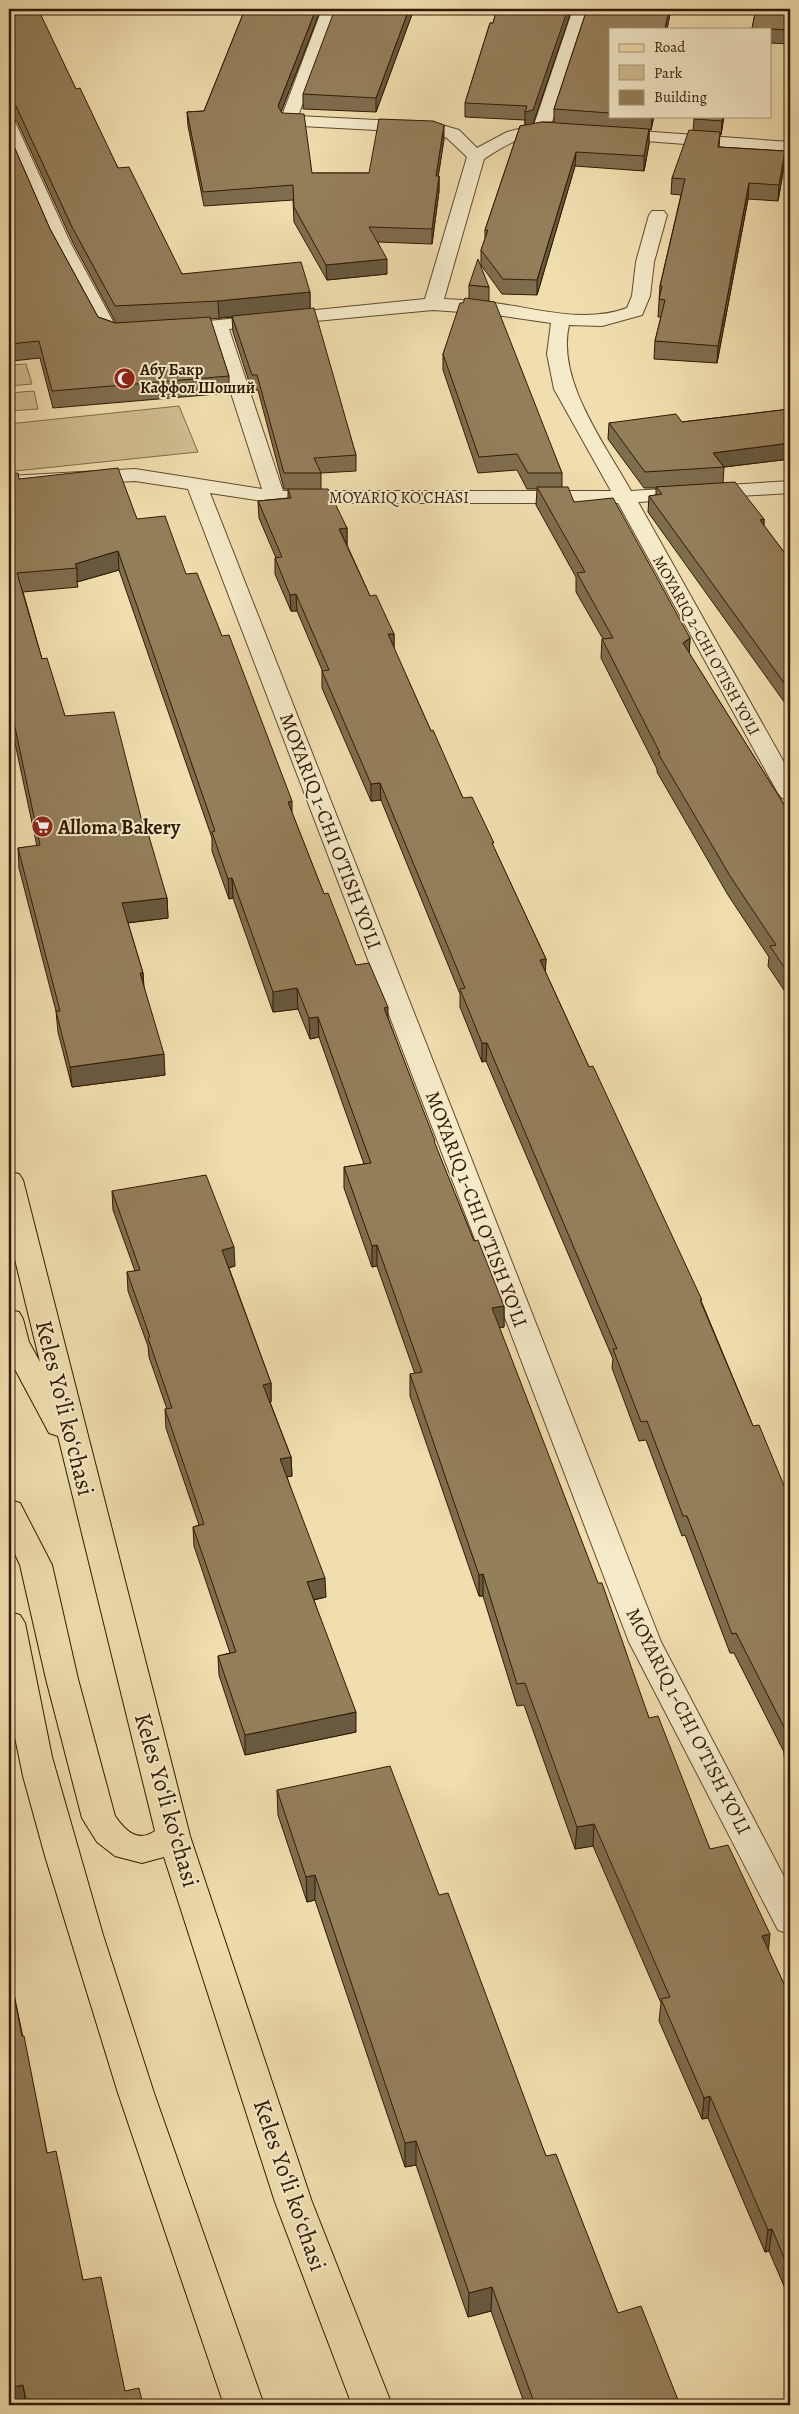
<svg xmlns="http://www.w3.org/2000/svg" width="799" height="2414" font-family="Alegreya,serif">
	<rect width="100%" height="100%" fill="#f0deae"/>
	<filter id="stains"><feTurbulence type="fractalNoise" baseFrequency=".004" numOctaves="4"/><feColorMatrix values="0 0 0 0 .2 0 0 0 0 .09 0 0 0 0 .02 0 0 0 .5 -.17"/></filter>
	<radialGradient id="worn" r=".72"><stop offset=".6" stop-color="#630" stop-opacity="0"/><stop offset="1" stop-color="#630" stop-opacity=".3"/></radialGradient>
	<g fill="#d0bd91" stroke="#806b4a">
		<path d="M26 364 32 384 9 386V365Z"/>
		<path d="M34 391 38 409 9 411V393Z"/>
		<path d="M179 406 198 452 15 471 9 453V424Z"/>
	</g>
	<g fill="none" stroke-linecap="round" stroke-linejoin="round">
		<defs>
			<g id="minor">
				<path d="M322 9H338L298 116 435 123 459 130 477 148 507 132 534 125 573 9H589L551 125 560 126 562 130 560 134C551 136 541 134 532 136 514 139 498 150 484 159L444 299C463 300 482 301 501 304 543 310 586 323 627 308L632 296 636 262 649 215 652 211H664L667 215 654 262 650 296 642 315 602 326 569 325C556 380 605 444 631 491L790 481V493L638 502 790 773V800L782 798 778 793 618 503H275L210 493 661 1642 790 1888V1934L778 1930 629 1642 188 489 135 481 9 488V476L135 469 262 489 211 331 176 335 169 333 167 329 169 325 425 299 467 157 447 138 433 133 282 125 280 121ZM433 310 490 314 551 323 547 354 554 389 611 491H283L229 329Z"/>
				<path d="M9 121 15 122 17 126 71 244 115 325 140 328 142 332 140 336C128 339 107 340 99 329L53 244 9 144Z"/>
				<path d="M612 129 790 142V152L606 138 604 134 606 130Z"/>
			</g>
			<g id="primary">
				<path d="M9 1172 19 1174 23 1180 190 1836 312 2202 392 2405H352L275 2202 164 1857 142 1863 115 1856 97 1842 82 1818 46 1679 20 1565 9 1541V1500L20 1503 52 1565 78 1679 115 1816C126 1831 137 1843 155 1831L58 1436 49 1433 9 1358V1310L19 1312 23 1319 29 1342 40 1362 9 1235Z"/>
				<path d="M9 1612 20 1615 25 1623 52 1757 103 1935 154 2093 264 2405H224L118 2093 45 1856 23 1776 9 1708Z"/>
			</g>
		</defs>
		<use href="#minor" stroke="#614a2d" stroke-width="2"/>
		<use href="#primary" stroke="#311902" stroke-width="2"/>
		<use href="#minor" fill="#f5eaca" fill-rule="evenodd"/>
		<use href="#primary" fill="#f0deae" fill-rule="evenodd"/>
	</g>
	<g fill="#7f6d4e" stroke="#311902">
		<path d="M9 9 76 89 118 168 182 274 310 292V309L356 455V471L321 473V489L347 528V545L370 596 394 634V649L431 731 463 798 494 848 546 959 545 971 589 1067 702 1303 753 1426 790 1500V1769L784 1755V1752L734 1653H730L685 1535 682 1536 646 1440 639 1441 612 1368 613 1359 486 1061 482 1062 460 1007V994L381 800 371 801 322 688V670L297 611H291L275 574V558H276L259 518 258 501 288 498V489H284L258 390 252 391 233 332 232 317 210 319 229 376V393L53 408 40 358 12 361 9 351V135L50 229 98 317 116 323 73 243 17 121 9 120Z"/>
		<path d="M245 9H321L281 112 312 173H369L444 139 438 176H439V191L432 244 378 242 387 274 327 280 294 222 293 200 204 206 188 126 187 112 204 111Z"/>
		<path d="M414 9 376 112 303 109V94Z"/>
		<path d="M497 9H572L533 124 542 122H554V109L587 9H671L667 29H610V116H654L651 130H649V144L644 171 575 166 537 295 502 294 481 265V250L485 239V230L520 126 525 125V120L465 117V103L490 23H493Z"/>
		<path d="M741 9H790V44L770 43V29H752L755 13 741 12Z"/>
		<path d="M724 116 721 135H720L719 147 785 151 784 167 778 201 748 199 717 363 654 359 655 341 661 317H658L660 286 681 195 671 194 672 178 693 131 694 119Z"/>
		<path d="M469 285 489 287V301L562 473V487L690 638 689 653 790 814V999L768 966 769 957 728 895 657 772V769L601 658 602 639H603L576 592V577L536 505 537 489H527L517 470 478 473 443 370V354L463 303 469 299Z"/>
		<path d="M790 409V459L724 467 723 483 764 519V526L790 560V710L648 512 649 496 656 495V488H644L608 439 609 423 682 422Z"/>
		<path d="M9 474 19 479 137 519 186 574 222 636 324 894 356 965 388 1018 435 1145 474 1241 504 1306V1327L499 1328 649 1718 710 1849 768 1951 790 1998V2300L769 2251 765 2252 708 2118 702 2119 659 2021 661 2003 593 1846 575 1849 524 1705 517 1706 483 1596H479L410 1396V1374H415L377 1266 372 1267 344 1188V1167L364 1164 319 1037 310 1039 298 1009 273 1012 233 898 229 899 212 851V838L119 570 77 582 78 587 23 592 42 659 65 716 145 833 167 898 168 918 128 923 143 973 144 987 165 1075 72 1087 58 1032 56 1011 19 868 18 848 37 846 11 724H9Z"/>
		<path d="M112 1191 235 1266 229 1268 271 1383V1402H270L291 1457 292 1476 287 1477 326 1597 314 1600 356 1732 245 1755 219 1675 218 1656 230 1653 194 1546 193 1527 199 1525 166 1428 165 1409H167L149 1357 148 1346 128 1291 127 1272 135 1271 113 1210Z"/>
		<path d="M277 1790 439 1895 546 2156 618 2313 680 2405H525L491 2311 468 2317 416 2165 405 2167 315 1900 307 1902 278 1815Z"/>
		<path d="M9 1970 47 2153 83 2280 125 2391 143 2405H11L9 2390Z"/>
	</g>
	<g fill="#685940" stroke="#311902">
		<path d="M316 9H321L278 120V106Z"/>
		<path d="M409 9H414L376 112V98Z"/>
		<path d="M568 9H572L533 124 525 126V112Z"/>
		<path d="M669 9H671L667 29H665Z"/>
		<path d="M652 116H654L651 130Z"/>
		<path d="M723 116H724L721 135 722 121Z"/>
		<path d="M444 125V139L436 191V176Z"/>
		<path d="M649 129V144L644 171V156Z"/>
		<path d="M785 151 784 167 778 201 779 185Z"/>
		<path d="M576 152 575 166 537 295V280Z"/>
		<path d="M439 176V191L432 244V229Z"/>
		<path d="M749 183 748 199 717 363 718 346Z"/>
		<path d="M387 259V274L327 280 326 265Z"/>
		<path d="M310 292V309L219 318 218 301Z"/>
		<path d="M790 443V459L724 467 713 453Z"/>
		<path d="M764 519 763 536 760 520Z"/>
		<path d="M347 528V545L339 529Z"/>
		<path d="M118 551 119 570 77 582V568L75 564Z"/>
		<path d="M296 594 297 611H291L290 595Z"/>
		<path d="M388 634H394V650Z"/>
		<path d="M690 638 689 657 683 643Z"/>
		<path d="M10 704 11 724H9V705Z"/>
		<path d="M380 783 381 800 371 801V784Z"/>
		<path d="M292 801V821L288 802Z"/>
		<path d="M232 878 233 898 229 899 228 879Z"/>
		<path d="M167 898 168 918 124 923 122 903Z"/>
		<path d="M546 959 545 977 540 960Z"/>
		<path d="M140 973H143L144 993Z"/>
		<path d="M297 988 298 1009 273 1012V992Z"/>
		<path d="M388 1007V1028L384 1008Z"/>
		<path d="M318 1017 319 1037 310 1039 309 1018Z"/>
		<path d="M482 1043H487L486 1061 482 1062Z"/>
		<path d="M164 1054 165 1075 72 1087 70 1067Z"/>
		<path d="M377 1245V1266L372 1267V1246Z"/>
		<path d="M234 1247 235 1266 223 1269 222 1250Z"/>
		<path d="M504 1306V1327L491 1329 492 1308Z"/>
		<path d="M271 1383V1402L264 1404 263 1385Z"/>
		<path d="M291 1457 292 1476 280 1478V1459Z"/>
		<path d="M483 1574V1596H479V1575Z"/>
		<path d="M325 1578 326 1597 307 1601V1582Z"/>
		<path d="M356 1712V1732L245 1755V1735Z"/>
		<path d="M594 1824 593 1846 575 1849 577 1827Z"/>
		<path d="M315 1875V1900L307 1902 306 1877Z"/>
		<path d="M770 1934 768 1956 762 1936Z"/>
		<path d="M710 2096 708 2118 702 2119 704 2098Z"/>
		<path d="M416 2141V2165L405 2167V2143Z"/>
		<path d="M772 2229 769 2251 765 2252 768 2230Z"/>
		<path d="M492 2287 491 2311 468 2317 469 2293Z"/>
		<path d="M23 2385 26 2405H12L9 2388Z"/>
	</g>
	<g fill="#947f5b" stroke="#311902">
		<path d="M9 9H38L76 89 80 88 118 168 129 167 182 274 301 262 310 292 218 301 115 306 72 227 16 106 9 105Z"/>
		<path d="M245 9H316L278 106 282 113 304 114 312 173H369L379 119 433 121 444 125 436 176H439L432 229 369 227 387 259 326 265 294 207 293 185 203 192 187 112 204 111Z"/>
		<path d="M335 9H409L376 98 303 94Z"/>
		<path d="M497 9H568L533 110 525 112 527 106 465 103 490 23H493Z"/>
		<path d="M587 9H669L665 29H610V113L554 109Z"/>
		<path d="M756 9H790V30L752 28Z"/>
		<path d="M695 116H723L722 121 694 119Z"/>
		<path d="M542 122 649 129 644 156 576 152 537 280 503 279 481 250 488 230H485L520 126Z"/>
		<path d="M689 130 720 132 718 147 785 151 779 185 749 183 718 346 655 341 665 300 659 299 662 286H660L685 179 672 178Z"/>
		<path d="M9 135 50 229 98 317 115 323 210 317 229 376 52 391 39 341 10 344 9 339Z"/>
		<path d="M478 259 489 287 469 285Z"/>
		<path d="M465 298 495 302 562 473H528L517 454 479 457 443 354 460 303H463Z"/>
		<path d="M314 308 356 455 314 458 321 473H284L257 375H252L232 316Z"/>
		<path d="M790 409V443L713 453 724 467 645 472 609 423 676 414 682 422Z"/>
		<path d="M118 468 137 519 165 516 186 574 197 573 222 636 229 635 292 801 288 802 324 894 328 893 356 965 369 963 388 1007 384 1008 435 1141H434L474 1241 478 1240 504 1306 492 1308 598 1583H602L649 1718 658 1716 710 1849 728 1845 770 1934 762 1936 790 1997V2272L772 2229 768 2230 710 2096 704 2098 661 1999 670 1997 594 1824 577 1827 525 1683 517 1684 483 1574 479 1575 410 1374 422 1372 377 1245 372 1246 344 1167 371 1163 318 1017 309 1018 297 988 273 992 232 878 228 879 212 832 215 831 118 551 75 564 77 568 17 573 42 659 47 658 65 716 114 712 145 833H148L167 898 122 903 143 973H140L164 1054 70 1067 56 1011H60L18 848 40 845 10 704 9 705V474L18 473 19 479Z"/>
		<path d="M735 482 764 519 760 520 790 560V691L649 496 662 494 656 487Z"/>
		<path d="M537 487H568L574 502 613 498 690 638 683 643 790 814V976L770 946 776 945 730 876 658 753H660L602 639 613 638 577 573 585 572Z"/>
		<path d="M288 489H328L347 528 339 529 370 596 376 595 394 634H388L431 731 433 730 463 798 472 797 494 843H492L546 959 540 960 589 1067 593 1066 702 1300H700L753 1426 759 1425 790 1500V1745L786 1736 788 1735 736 1633 732 1634 687 1516H683L647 1421 641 1422 613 1349H617L487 1043H482L460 989 465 988 380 783 371 784 322 671 329 670 296 594 290 595 275 558 282 557 258 501 291 498Z"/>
		<path d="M206 1175 234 1247 222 1250 271 1383 263 1385 291 1457 280 1459 325 1578 307 1582 356 1712 245 1735 218 1656 236 1652 193 1527 204 1524 165 1409 172 1408 148 1338 150 1337 127 1272 140 1270 112 1191Z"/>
		<path d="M390 1766 439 1895 448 1893 546 2156 556 2154 618 2313 641 2306 680 2405H535L492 2287 469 2293 416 2141 405 2143 315 1875 306 1877 277 1790Z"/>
		<path d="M9 1970 22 2036H24L47 2153 56 2151 83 2280 101 2277 125 2391 139 2388 143 2405H27L23 2385 9 2388Z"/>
	</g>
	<defs>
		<symbol id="mosque-disc" viewBox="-11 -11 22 22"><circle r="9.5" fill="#8f2418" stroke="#f5eaca"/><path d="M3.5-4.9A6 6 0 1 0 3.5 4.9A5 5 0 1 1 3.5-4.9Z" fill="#fff"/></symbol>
		<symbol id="supermarket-disc" viewBox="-11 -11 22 22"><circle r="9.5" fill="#8f2418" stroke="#f5eaca"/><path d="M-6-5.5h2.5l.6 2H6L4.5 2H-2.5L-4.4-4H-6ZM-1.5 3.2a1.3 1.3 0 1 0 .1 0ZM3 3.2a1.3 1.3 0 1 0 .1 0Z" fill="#fff"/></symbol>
	</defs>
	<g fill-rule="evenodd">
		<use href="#mosque-disc" x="112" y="366" width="25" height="25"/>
		<use href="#supermarket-disc" x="30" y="814" width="25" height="25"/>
	</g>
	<g text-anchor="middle" stroke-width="4" stroke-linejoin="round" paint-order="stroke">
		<g font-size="16" font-weight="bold" fill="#311902" stroke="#f5eaca" text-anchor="start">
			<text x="140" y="375">Абу Бакр<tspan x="140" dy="18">Каффол Шоший</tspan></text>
		</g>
		<g font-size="16" fill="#311902" stroke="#f5eaca">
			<text x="399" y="503">MOYARIQ KO'CHASI</text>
			<text transform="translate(707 645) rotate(61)" y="6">MOYARIQ 2-CHI O'TISH YO'LI</text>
		</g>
		<g font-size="20" font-weight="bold" fill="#311902" stroke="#f5eaca" text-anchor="start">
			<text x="58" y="834">Alloma Bakery</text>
		</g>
		<g font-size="20" fill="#311902" stroke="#f5eaca">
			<text transform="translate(331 831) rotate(69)" y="7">MOYARIQ 1-CHI O'TISH YO'LI</text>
			<text transform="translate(477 1209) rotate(69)" y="7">MOYARIQ 1-CHI O'TISH YO'LI</text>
			<text transform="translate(689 1721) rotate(63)" y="7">MOYARIQ 1-CHI O'TISH YO'LI</text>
		</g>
		<g font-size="24" fill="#311902" stroke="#f5eaca">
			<text transform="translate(65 1408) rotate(76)" y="8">Keles Yoʻli koʻchasi</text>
			<text transform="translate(167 1800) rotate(74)" y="8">Keles Yoʻli koʻchasi</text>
			<text transform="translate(290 2185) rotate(71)" y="8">Keles Yoʻli koʻchasi</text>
		</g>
	</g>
	<rect width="799" height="2414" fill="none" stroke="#f0deae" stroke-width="30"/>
	<rect x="10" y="10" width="779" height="2394" fill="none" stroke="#311902" stroke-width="2.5"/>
	<rect x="15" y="15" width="769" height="2384" fill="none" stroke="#311902"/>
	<rect x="609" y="28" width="162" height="90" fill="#f5eaca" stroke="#a7967a"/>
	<rect x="619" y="44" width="25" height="8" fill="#f0deae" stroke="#a7967a"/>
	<text x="654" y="52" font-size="15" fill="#311902">Road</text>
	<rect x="619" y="65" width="25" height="15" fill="#d0bd91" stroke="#a7967a"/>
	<text x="654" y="78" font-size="15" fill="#311902">Park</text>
	<rect x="619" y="90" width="25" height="15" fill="#947f5b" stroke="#a7967a"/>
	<text x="654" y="102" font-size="15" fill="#311902">Building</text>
	<rect width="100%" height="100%" filter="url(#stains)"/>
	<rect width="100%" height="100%" fill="url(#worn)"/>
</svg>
